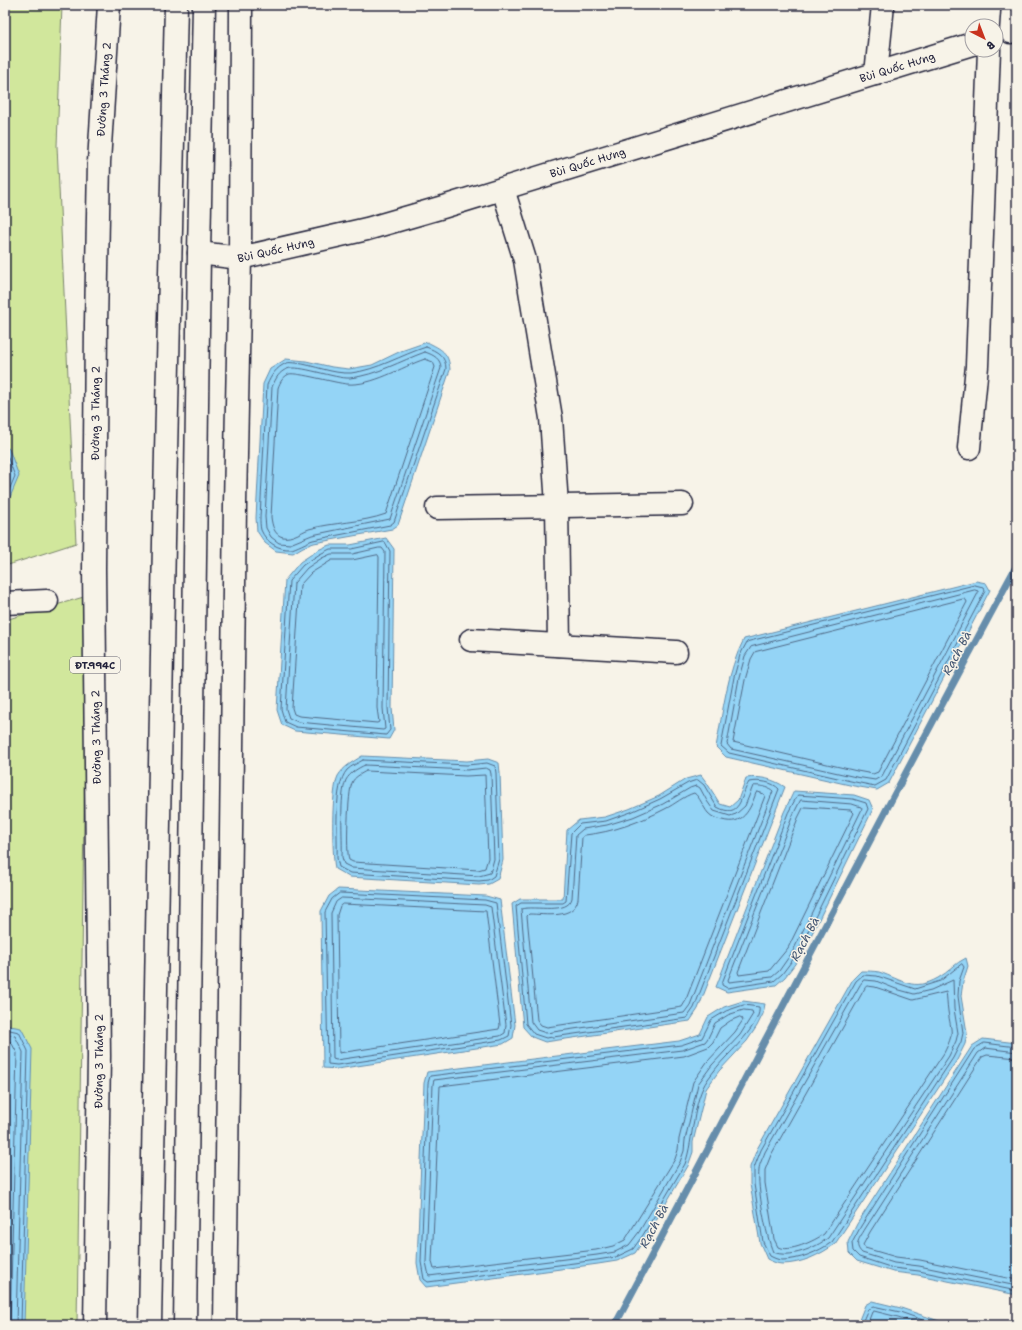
<svg xmlns="http://www.w3.org/2000/svg" width="1022" height="1330" font-family="'Shantell Sans',sans-serif">
	<rect width="100%" height="100%" fill="#f7f3e8"/>
	<filter id="ink" filterUnits="userSpaceOnUse"><feTurbulence type="fractalNoise" baseFrequency=".025" numOctaves="2"/><feDisplacementMap in="SourceGraphic" scale="8" xChannelSelector="R" yChannelSelector="G"/><feConvolveMatrix kernelMatrix="1 2 1 2 8 2 1 2 1" color-interpolation-filters="sRGB"/></filter>
	<g filter="url(#ink)">
		<g fill="#d1e79c" stroke="#7a846c">
			<path d="M5 5H62L57 146 76 543 5 566Z"/>
			<path d="M87 596 77 1325H5V620Z"/>
		</g>
		<g fill="#94d4f6" stroke="#668dab">
			<path d="M427 342C441 349 449 352 450 370L398 525 392 529 314 543 303 547 293 553 276 551 265 543 257 531 256 518 263 384 270 369 286 359 306 361 332 367 349 369 372 365 401 351Z"/>
			<path d="M5 445 9 449 19 476 5 509Z"/>
			<path d="M386 538 394 549 392 708 394 730 389 739 295 731 282 725 277 710 285 580 300 562 318 550 329 545H350Z"/>
			<path d="M976 581 986 583 990 590 889 783 877 790 854 786 726 757 716 747C723 711 727 672 744 639Z"/>
			<path d="M362 756 467 761 488 759 499 763 500 773 503 860 498 879 489 884 479 885 349 877 335 869C332 852 331 790 338 776 344 766 353 762 362 756Z"/>
			<path d="M701 775 707 783 720 804 730 807 738 800 746 778C761 776 773 779 785 787L698 1009 690 1021 545 1042 532 1037 523 1027 512 904 520 899H563L567 830 579 820 605 817 629 809 659 796 686 779Z"/>
			<path d="M794 791 854 795 869 800 873 809 801 956 785 977 776 985 727 992 716 987 784 812Z"/>
			<path d="M338 889 486 896 500 900 515 1025 513 1038 503 1044 337 1069 323 1068 321 911 329 896Z"/>
			<path d="M966 958 968 966 963 982 961 996 967 1033 965 1044 957 1060 835 1244C820 1255 801 1264 782 1264 777 1264 771 1261 767 1259L760 1243 750 1184V1167L757 1149 853 979 861 971C867 971 874 971 879 972 903 980 913 992 938 978 949 972 955 963 966 958Z"/>
			<path d="M743 1001 765 1004 763 1014 757 1026 747 1041 719 1071 706 1089 693 1142V1152L688 1166 646 1237 635 1253 617 1261 598 1264 426 1287 420 1280 417 1263 424 1083 427 1072 679 1041 700 1034 708 1017 724 1007Z"/>
			<path d="M5 1025 21 1028 32 1049 24 1325H5Z"/>
			<path d="M983 1039 1017 1043V1295L918 1275 893 1272 857 1261 849 1253 848 1242 857 1224 972 1046Z"/>
			<path d="M872 1301 901 1308 939 1321 941 1325H857L865 1305Z"/>
		</g>
		<g fill="none" stroke-linecap="round" stroke-linejoin="round">
			<g stroke="#506986" stroke-width="1">
				<path d="M426 347C437 351 446 356 446 369L394 522 390 525 313 540C309 541 294 549 291 549 278 550 266 542 261 530 260 526 260 521 260 518L267 385C271 376 276 367 287 363 289 362 293 363 296 363 314 365 332 374 351 373 377 370 401 355 426 347Z"/>
				<path d="M425 352C434 355 441 359 441 368L390 519 312 535 290 544 279 543 271 537 266 528 265 517 272 387C276 378 279 372 287 369 298 364 335 379 350 378 377 375 400 361 425 352Z"/>
				<path d="M425 359 433 362 435 367 386 514C361 523 334 522 309 529 301 532 291 539 283 537 274 535 272 525 271 517L278 388C280 382 283 377 289 374 297 372 335 383 347 384 373 386 401 367 425 359Z"/>
				<path d="M5 451 15 476 5 500"/>
				<path d="M385 542 390 551 388 708 390 730 386 735 296 727 285 722 281 709 289 581 303 565 320 554 330 549H351Z"/>
				<path d="M379 548H382L385 552 383 708 385 729 383 730 298 722 289 718 286 709 294 583 307 568 322 558 331 554H352Z"/>
				<path d="M378 555 379 557 377 708 379 722 377 723 299 716 294 714 292 708 300 585 311 573 332 560H352Z"/>
				<path d="M975 585 983 587 985 591 886 780 875 786 855 782 729 753 721 746 734 677 740 655 747 642Z"/>
				<path d="M975 590 978 591V593L882 776 875 780 856 777 731 749 727 744 739 678 745 656 751 647Z"/>
				<path d="M964 599 966 600 967 602 878 772 873 774 857 771 733 742 745 680 751 659 755 652Z"/>
				<path d="M363 760 467 765 487 763 495 766 496 773 499 859 494 876 488 880 479 881 350 873 339 867 337 858C338 836 333 786 347 770 351 766 358 763 363 760Z"/>
				<path d="M365 765 467 770 486 768 490 770 491 774 494 859 490 873 479 876 352 868 344 864 342 857C343 838 339 797 346 780 350 773 358 768 365 765Z"/>
				<path d="M366 771 466 776 485 775 488 858 485 868 478 870 353 862 349 860C346 851 348 792 352 783 354 777 361 774 366 771Z"/>
				<path d="M698 780 704 785 717 807C741 820 740 796 749 782 759 780 773 782 779 789L694 1008 687 1018 546 1038 534 1034 526 1024 516 906 521 903H563L566 901 571 833 580 824 606 821 631 812 660 799 688 783Z"/>
				<path d="M697 786 700 788 707 801 714 811 730 816 736 814 745 806 753 786C758 785 770 787 773 791L690 1005 684 1013 546 1033 537 1030 531 1022 521 909C535 905 568 915 572 898L576 835 583 829 607 825 633 817 663 804 690 788Z"/>
				<path d="M758 792 764 794 765 796 685 1002 682 1007 547 1027 541 1025 537 1020 527 916 529 914C545 914 574 920 578 899L582 837 585 835C613 832 640 822 665 809 675 804 684 796 694 793 700 797 703 807 708 813 712 817 716 819 722 820 743 826 750 810 756 793Z"/>
				<path d="M798 795 853 799 866 803 868 809 797 954 782 974 774 981 727 988 722 985V983L788 813Z"/>
				<path d="M801 800 852 804 861 807 862 809 793 951 779 971 772 977 729 982 728 980 793 815Z"/>
				<path d="M805 807 851 810 854 813 788 948 769 971 739 975 738 972 798 818 803 808Z"/>
				<path d="M340 893 485 900 496 903 511 1025 509 1036 501 1040 337 1065 328 1064 325 912 332 899Z"/>
				<path d="M342 898 485 905 491 907 506 1025 505 1033 500 1036 336 1060 333 1059 331 913 336 902Z"/>
				<path d="M343 904 486 911 500 1025 499 1029 339 1053 337 915 340 906Z"/>
				<path d="M962 964 964 967 959 981 958 996 963 1033 961 1042 953 1058 832 1242C818 1252 799 1260 782 1260 778 1260 774 1258 770 1256L763 1242 754 1184V1168L761 1150 856 981 863 975 877 976 915 989 940 981Z"/>
				<path d="M864 980 876 981 896 989 914 994 931 990 953 980 954 1009 958 1033 956 1041 949 1056 828 1238C815 1248 790 1259 773 1252 766 1236 757 1187 759 1170 759 1164 763 1158 765 1152L860 985Z"/>
				<path d="M867 986 875 987 913 1000 946 992C947 997 947 1004 948 1011 951 1033 955 1031 944 1053L824 1234C814 1241 789 1253 778 1247L774 1239 765 1183V1170L771 1155 865 988Z"/>
				<path d="M744 1005 759 1007C762 1021 735 1048 726 1057 719 1064 714 1071 708 1079 692 1101 694 1139 685 1164L643 1235 633 1249 616 1257 597 1260 428 1282 424 1279 421 1262 428 1083 430 1076 681 1045 702 1038 711 1020 726 1011Z"/>
				<path d="M744 1010 752 1011 753 1014 740 1035 712 1065 698 1084 685 1140 684 1151 680 1162 639 1232 629 1245 615 1252 597 1255 429 1276 426 1262 433 1084 434 1080 682 1050 705 1042 708 1038 715 1023 728 1015Z"/>
				<path d="M740 1017 742 1018 743 1020 735 1032 707 1062 693 1082 679 1139 678 1150 675 1159 625 1240 613 1246 596 1250 434 1269 432 1262 440 1086 684 1056 708 1047 713 1042 720 1028 730 1021Z"/>
				<path d="M5 1029 19 1032 28 1051 21 1325"/>
				<path d="M5 1034 15 1036 23 1052 16 1325"/>
				<path d="M5 1040 11 1042 17 1053 10 1325"/>
				<path d="M1017 1047 984 1043 974 1049 861 1226 852 1243 853 1251 859 1257 893 1268 919 1271 1017 1291"/>
				<path d="M1017 1052 985 1048 978 1053 865 1229C860 1238 853 1244 862 1253L894 1263 919 1266 1017 1286"/>
				<path d="M1017 1058 987 1055 982 1057 870 1232 863 1245 865 1248 896 1257 920 1260 1017 1280"/>
				<path d="M861 1325 868 1309 873 1306 900 1312 937 1325"/>
				<path d="M867 1325 872 1312 874 1311 898 1317 923 1325"/>
			</g>
			<path stroke="#668dab" stroke-width="7" d="M615 1325C750 1072 880 817 1017 565"/>
			<defs>
				<g id="minor">
					<path d="M1011 32 1013 5"/>
					<path d="M876 74 883 5"/>
					<path d="M503 189 525 260 551 418 557 505 559 645"/>
					<path id="s1" d="M199 253 240 258 367 229 443 207 972 44"/>
					<path d="M969 448 977 366 989 50"/>
					<path d="M437 508 682 504"/>
					<path d="M5 603 47 601"/>
					<path d="M471 640 676 652"/>
				</g>
				<g id="primary">
					<path id="s2" d="M95 1325 99 1056 94 569 96 325 99 162 109 5"/>
					<path d="M150 1325 164 542 176 5"/>
					<path d="M185 1325 199 253 204 5"/>
					<path d="M225 1325 235 504 240 258 241 5"/>
				</g>
			</defs>
			<use href="#minor" stroke="#22223b" stroke-width="25"/>
			<use href="#primary" stroke="#22223b" stroke-width="25"/>
			<use href="#minor" stroke="#f7f3e8" stroke-width="22"/>
			<use href="#primary" stroke="#f7f3e8" stroke-width="22"/>
		</g>
	</g>
	<g text-anchor="middle" stroke-width="3" stroke-linejoin="round" paint-order="stroke">
		<rect fill="#f7f3e8" stroke="#62616f" stroke-width="1" x="70" y="657" width="50" height="16" rx="3"/>
		<g font-size="10" font-weight="bold" fill="#22223b">
			<text x="95" y="669">ĐT.994C</text>
		</g>
		<g font-size="11" fill="#22223b" stroke="#f7f3e8">
			<text dy="4" stroke="none"><textPath href="#s1" startOffset="726">Bùi Quốc Hưng</textPath></text>
			<text dy="4" stroke="none"><textPath href="#s2" startOffset="1236">Đường 3 Tháng 2</textPath></text>
			<text dy="4" stroke="none"><textPath href="#s1" startOffset="402">Bùi Quốc Hưng</textPath></text>
			<text dy="4" stroke="none"><textPath href="#s1" startOffset="78">Bùi Quốc Hưng</textPath></text>
			<text dy="4" stroke="none"><textPath href="#s2" startOffset="912">Đường 3 Tháng 2</textPath></text>
			<text transform="translate(96 737) rotate(-91)" y="4">Đường 3 Tháng 2</text>
			<text dy="4" stroke="none"><textPath href="#s2" startOffset="264">Đường 3 Tháng 2</textPath></text>
		</g>
		<g font-size="12" font-style="italic" fill="#445773" stroke="#f7f3e8">
			<text transform="translate(957 653) rotate(-62)" y="4">Rạch Bà</text>
			<text transform="translate(805 939) rotate(-62)" y="4">Rạch Bà</text>
			<text transform="translate(654 1226) rotate(-62)" y="4">Rạch Bà</text>
		</g>
	</g>
	<rect width="1022" height="1330" fill="none" stroke="#f7f3e8" stroke-width="20"/>
	<rect x="10" y="10" width="1002" height="1310" fill="none" stroke="#22223b" stroke-width="1.5" filter="url(#ink)"/>
	<g transform="translate(984 38) rotate(138)"><circle r="19" fill="#f7f3e8" stroke="#a29fa3"/>
	<path d="M0-3L7 15L0 10L-7 15Z" fill="#c8321e"/>
	<text y="-6" font-size="11" font-weight="bold" text-anchor="middle" fill="#22223b">B</text>
	</g>
</svg>
